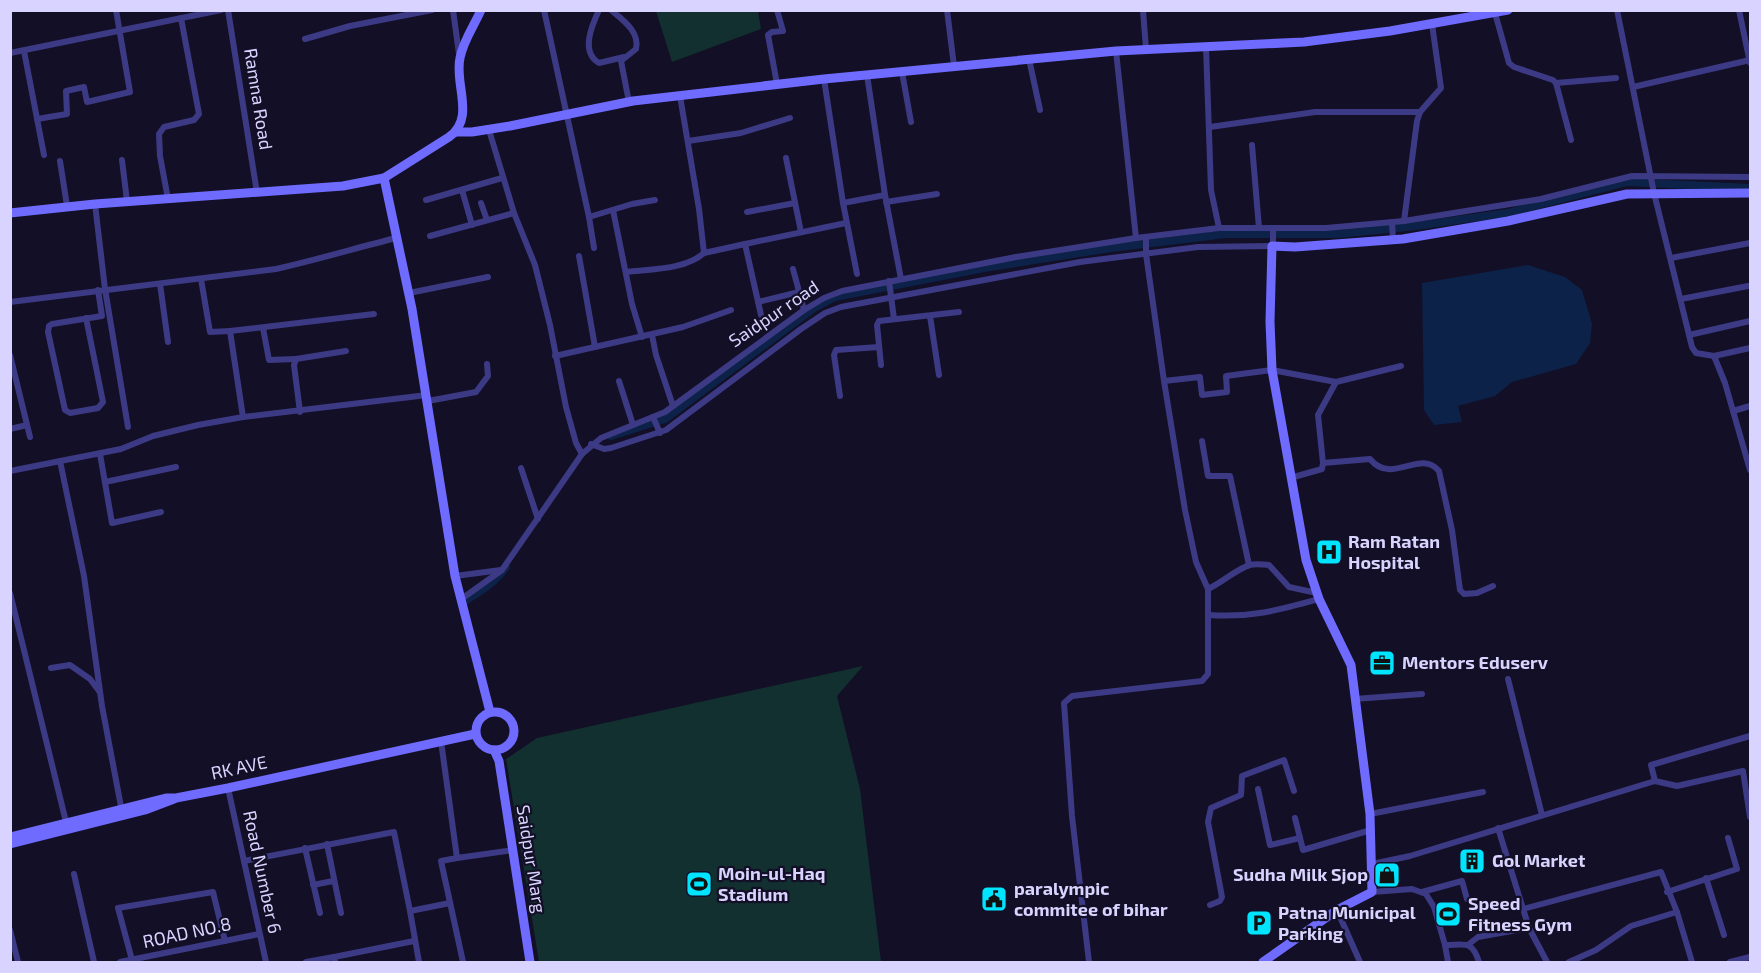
<svg xmlns="http://www.w3.org/2000/svg" width="1761" height="973" font-family="'Exo 2',sans-serif">
	<rect width="100%" height="100%" fill="#130f26"/>
	<g fill="#12302f">
		<path d="M656 11H758L761 29 672 62Z"/>
		<path d="M863 666 837 696 860 789 881 962H539L506 759 537 738Z"/>
	</g>
	<path fill="#0c2248" d="M1528 265 1565 277 1582 290 1592 324 1590 343 1576 364 1512 382 1495 396 1458 406 1462 422 1434 425 1424 410 1422 283Z"/>
	<g fill="none" stroke-linecap="round" stroke-linejoin="round">
		<g stroke="#0c2248" stroke-width="8">
			<path d="M611 436 665 419 814 308 835 297 984 268 1111 248 1226 234H1339L1416 226 1507 213 1627 182 1750 188"/>
			<path d="M463 602C479 592 495 583 506 567"/>
		</g>
		<g stroke="#3d3a85" stroke-width="6">
			<path d="M228 10 257 193"/>
			<path d="M453 10 459 54"/>
			<path d="M544 10 589 217 594 248"/>
			<path d="M599 10C592 25 580 52 599 63L624 57"/>
			<path d="M611 10C623 20 640 32 636 49L621 61 629 102"/>
			<path d="M947 10 954 66"/>
			<path d="M1143 10 1146 49"/>
			<path d="M1617 10 1654 193 1692 347 1696 353 1714 356 1725 383 1750 470"/>
			<path d="M1739 10 1750 63"/>
			<path d="M1495 13 1509 63 1514 67 1553 80 1556 83 1571 140"/>
			<path d="M305 39 350 26 432 10"/>
			<path d="M1206 47 1211 190 1219 228"/>
			<path d="M24 51 44 155"/>
			<path d="M1116 51 1136 238"/>
			<path d="M10 53 221 10"/>
			<path d="M1029 59 1040 110"/>
			<path d="M902 72 911 122"/>
			<path d="M867 75 885 195 901 279"/>
			<path d="M824 79 843 203 857 274"/>
			<path d="M1556 83 1616 78"/>
			<path d="M777 84 768 35 772 32 783 31 777 10"/>
			<path d="M1633 87 1750 60"/>
			<path d="M680 96 699 209 704 253 745 244"/>
			<path d="M37 119 67 114 66 91 84 87 87 102 130 92 116 10"/>
			<path d="M1210 127 1315 112H1420"/>
			<path d="M489 130 514 213 535 265 550 325 566 407 576 443 582 454"/>
			<path d="M688 141 741 133 790 118"/>
			<path d="M1252 145 1259 228"/>
			<path d="M786 158 801 232"/>
			<path d="M122 160 127 201"/>
			<path d="M60 161 67 206"/>
			<path d="M462 190 472 225"/>
			<path d="M168 199 160 156 159 134 164 127 194 120 199 114 181 18"/>
			<path d="M426 200 502 178"/>
			<path d="M886 202 937 194"/>
			<path d="M481 203 487 220"/>
			<path d="M843 203 885 195"/>
			<path d="M95 204 105 289 128 427"/>
			<path d="M613 210 632 304 642 337"/>
			<path d="M747 212 795 203"/>
			<path d="M589 217 632 204 655 200"/>
			<path d="M1404 221 1417 121 1420 112 1441 88 1432 24"/>
			<path d="M1392 222 1393 240"/>
			<path d="M430 236 514 213"/>
			<path d="M1273 246V228"/>
			<path d="M579 256 595 347"/>
			<path d="M1671 258 1750 243"/>
			<path d="M793 269 804 310"/>
			<path d="M626 272C650 269 685 270 704 253"/>
			<path d="M201 279 210 332 230 331"/>
			<path d="M889 281 894 319"/>
			<path d="M160 284 168 342"/>
			<path d="M409 293 488 277"/>
			<path d="M1681 299 1748 286"/>
			<path d="M10 302 276 269C316 260 356 248 396 238"/>
			<path d="M758 302 799 292"/>
			<path d="M761 315 745 244 846 223"/>
			<path d="M930 316 939 375"/>
			<path d="M86 318 103 402 98 408 70 413 65 410 48 332 49 326 52 324 102 316 98 290"/>
			<path d="M263 328 269 360 296 359"/>
			<path d="M652 335 656 355 673 406"/>
			<path d="M1689 335 1750 321"/>
			<path d="M10 355 30 437"/>
			<path d="M555 356 683 327 731 310"/>
			<path d="M1714 356 1750 348"/>
			<path d="M881 365 877 325 879 321 959 312"/>
			<path d="M619 381 633 425"/>
			<path d="M1164 381 1200 377 1202 395 1227 392 1226 376 1272 370 1336 382 1401 366"/>
			<path d="M840 396 834 355 836 350 879 347"/>
			<path d="M428 401 476 392 488 376 487 364"/>
			<path d="M1733 411 1750 406"/>
			<path d="M300 412 294 365 296 359 346 351"/>
			<path d="M243 417 427 395"/>
			<path d="M653 417 660 433"/>
			<path d="M10 429 27 425"/>
			<path d="M1202 441 1208 476H1230L1249 565"/>
			<path d="M591 444 604 449 611 448 666 430 801 329 825 313 841 307 1080 262 1198 247 1272 246"/>
			<path d="M100 454 112 523 161 512"/>
			<path d="M60 461 84 576 102 706 122 812"/>
			<path d="M1323 463 1370 459C1392 486 1420 448 1439 471L1452 530 1460 590 1464 594 1477 593 1493 586"/>
			<path d="M521 468 538 519"/>
			<path d="M10 471 121 449 153 436 198 425 243 417 230 331 374 314"/>
			<path d="M1290 478 1322 469 1323 463 1318 415 1336 382"/>
			<path d="M105 482 176 467"/>
			<path d="M455 576 501 570"/>
			<path d="M1208 589C1222 583 1236 569 1250 565 1256 563 1263 565 1269 565L1289 587 1317 593"/>
			<path d="M10 593 67 826"/>
			<path d="M460 600 502 570 582 454 601 438 665 412 804 310 824 298 842 291 1016 257 1136 238 1219 228H1326L1404 221 1541 199 1632 176 1750 177"/>
			<path d="M1209 615C1251 618 1279 610 1319 599"/>
			<path d="M51 668 70 665 90 679 99 691"/>
			<path d="M1508 679 1542 815"/>
			<path d="M1354 699 1422 694"/>
			<path d="M441 741 457 858 441 861 463 962"/>
			<path d="M1655 781 1651 765 1750 736"/>
			<path d="M228 788 266 962"/>
			<path d="M1258 789 1270 845 1300 838"/>
			<path d="M1370 814 1483 792"/>
			<path d="M1295 818 1303 850 1371 830"/>
			<path d="M1498 828 1529 928 1547 962"/>
			<path d="M327 844 341 913"/>
			<path d="M305 848 320 913"/>
			<path d="M457 858 513 850"/>
			<path d="M244 861 394 832 410 911"/>
			<path d="M1372 864 1410 856 1655 781 1677 786 1743 771 1750 817"/>
			<path d="M74 874 94 962"/>
			<path d="M1706 878 1724 935"/>
			<path d="M313 885 333 881"/>
			<path d="M1372 892 1412 889 1426 894 1434 907 1445 945 1448 962"/>
			<path d="M1422 892 1462 881 1467 899"/>
			<path d="M1667 892 1737 869 1728 838"/>
			<path d="M1210 905 1220 901 1222 897 1208 822 1211 808 1241 795 1242 776 1284 760 1294 791"/>
			<path d="M1523 909 1661 872 1677 912 1692 962"/>
			<path d="M1337 910 1360 962"/>
			<path d="M10 930 18 962"/>
			<path d="M1469 944 1478 937 1529 928"/>
			<path d="M1445 945C1466 945 1472 940 1479 962"/>
			<path d="M334 957 414 941"/>
			<path d="M132 960 118 908 213 892 225 941"/>
			<path d="M120 962 259 934"/>
			<path d="M306 962 334 957 335 962"/>
			<path d="M419 962 410 911 450 903"/>
			<path d="M1089 962 1072 816 1064 703 1072 696 1202 681 1208 674V589L1196 562 1185 510 1164 381 1146 254V237"/>
			<path d="M1569 962 1596 950 1631 926 1677 912"/>
			<path d="M1730 962 1750 957"/>
		</g>
		<g stroke="#6f6bff" stroke-width="9">
			<path d="M456 132H472L510 126 633 101 824 79 1116 51 1304 42 1390 31 1508 10"/>
			<path d="M384 178 412 309 455 576 490 712"/>
			<path d="M10 213 95 204 343 186 384 178 449 137C476 118 454 84 460 58 463 41 474 26 481 10"/>
			<circle cx="495" cy="731" r="19"/>
			<path d="M494 750 499 761 530 962"/>
			<path d="M10 837 166 798H176L228 788 475 734"/>
			<path d="M10 844 145 810 174 799"/>
			<path d="M1263 962 1337 910 1372 892 1370 814 1351 665 1319 599 1306 560 1272 370 1270 322 1272 246 1295 247 1403 239 1508 221 1627 194 1750 193"/>
		</g>
	</g>
	<defs>
		<symbol id="hospital-square" viewBox="-11 -11 22 22"><rect x="-9" y="-9" width="18" height="18" rx="4" fill="#00e5ff" stroke="#130f26"/><path d="M-5-5h3v3.5h4V-5h3V5h-3V1.5h-4V5h-3Z" fill="#111"/></symbol>
		<symbol id="office-square" viewBox="-11 -11 22 22"><rect x="-9" y="-9" width="18" height="18" rx="4" fill="#00e5ff" stroke="#130f26"/><path d="M-6-3h4V-5.5h4V-3h4V5H-6ZM-1-4.5V-3h2v-1.5ZM-6 0V1H6V0Z" fill="#111"/></symbol>
		<symbol id="building-square" viewBox="-11 -11 22 22"><rect x="-9" y="-9" width="18" height="18" rx="4" fill="#00e5ff" stroke="#130f26"/><path d="M-4-6H4V6H1V3H-1V6H-4ZM-2.5-4.3h1.7v1.8h-1.7ZM.8-4.3h1.7v1.8H.8ZM-2.5-1h1.7V.8h-1.7ZM.8-1h1.7V.8H.8Z" fill="#111"/></symbol>
		<symbol id="shop-square" viewBox="-11 -11 22 22"><rect x="-9" y="-9" width="18" height="18" rx="4" fill="#00e5ff" stroke="#130f26"/><path d="M-5-2.5h2.3a2.7 3.5 0 0 1 5.4 0H5L5.5 6h-11ZM-1.5-2.5h3a1.5 2.3 0 0 0-3 0Z" fill="#111"/></symbol>
		<symbol id="stadium-square" viewBox="-11 -11 22 22"><rect x="-9" y="-9" width="18" height="18" rx="4" fill="#00e5ff" stroke="#130f26"/><path d="M0-5a6.5 5 0 1 0 0 10a6.5 5 0 1 0 0-10ZM-3.5-1.8h7v3.6h-7Z" fill="#111"/></symbol>
		<symbol id="civic-square" viewBox="-11 -11 22 22"><rect x="-9" y="-9" width="18" height="18" rx="4" fill="#00e5ff" stroke="#130f26"/><path d="M-.6-6.5H3V-4.5H.6V-3L4-1V1h2V6H-6V1h2V-1L-.6-3ZM-1.2 2.5V6h2.4V2.5Z" fill="#111"/></symbol>
		<symbol id="parking-square" viewBox="-11 -11 22 22"><rect x="-9" y="-9" width="18" height="18" rx="4" fill="#00e5ff" stroke="#130f26"/><path d="M-3.5-5.5H1a3.5 3.5 0 0 1 0 7H-1V5.5H-3.5ZM-1-3.4V-.6H.8a1.4 1.4 0 0 0 0-2.8Z" fill="#111"/></symbol>
	</defs>
	<g fill-rule="evenodd">
		<use href="#hospital-square" x="1314" y="537" width="30" height="30"/>
		<use href="#office-square" x="1367" y="648" width="30" height="30"/>
		<use href="#building-square" x="1457" y="846" width="30" height="30"/>
		<use href="#shop-square" x="1372" y="860" width="30" height="30"/>
		<use href="#stadium-square" x="684" y="869" width="30" height="30"/>
		<use href="#civic-square" x="979" y="884" width="30" height="30"/>
		<use href="#stadium-square" x="1433" y="899" width="30" height="30"/>
		<use href="#parking-square" x="1244" y="908" width="30" height="30"/>
	</g>
	<g text-anchor="middle" stroke-width="4.5" stroke-linejoin="round" paint-order="stroke">
		<g font-size="18" fill="#d9d4ff" stroke="#130f26">
			<text transform="translate(258 99) rotate(81)" y="6">Ramna Road</text>
			<text transform="translate(774 314) rotate(-34)" y="6">Saidpur road</text>
			<text transform="translate(239 768) rotate(-12)" y="6">RK AVE</text>
			<text transform="translate(531 859) rotate(81)" y="6">Saidpur Marg</text>
			<text transform="translate(262 872) rotate(78)" y="6">Road Number 6</text>
			<text transform="translate(187 933) rotate(-12)" y="6">ROAD NO.8</text>
		</g>
		<g font-size="18" font-weight="bold" fill="#d9d4ff" stroke="#130f26" text-anchor="start">
			<text x="1348" y="548">Ram Ratan<tspan x="1348" dy="21">Hospital</tspan></text>
			<text x="1402" y="669">Mentors Eduserv</text>
			<text x="1492" y="867">Gol Market</text>
			<text x="718" y="880">Moin-ul-Haq<tspan x="718" dy="21">Stadium</tspan></text>
			<text x="1368" y="881" text-anchor="end">Sudha Milk Sjop</text>
			<text x="1014" y="895">paralympic<tspan x="1014" dy="21">commitee of bihar</tspan></text>
			<text x="1468" y="910">Speed<tspan x="1468" dy="21">Fitness Gym</tspan></text>
			<text x="1278" y="919">Patna Municipal<tspan x="1278" dy="21">Parking</tspan></text>
		</g>
	</g>
	<rect width="1761" height="973" fill="none" stroke="#d9d4ff" stroke-width="24"/>
</svg>
